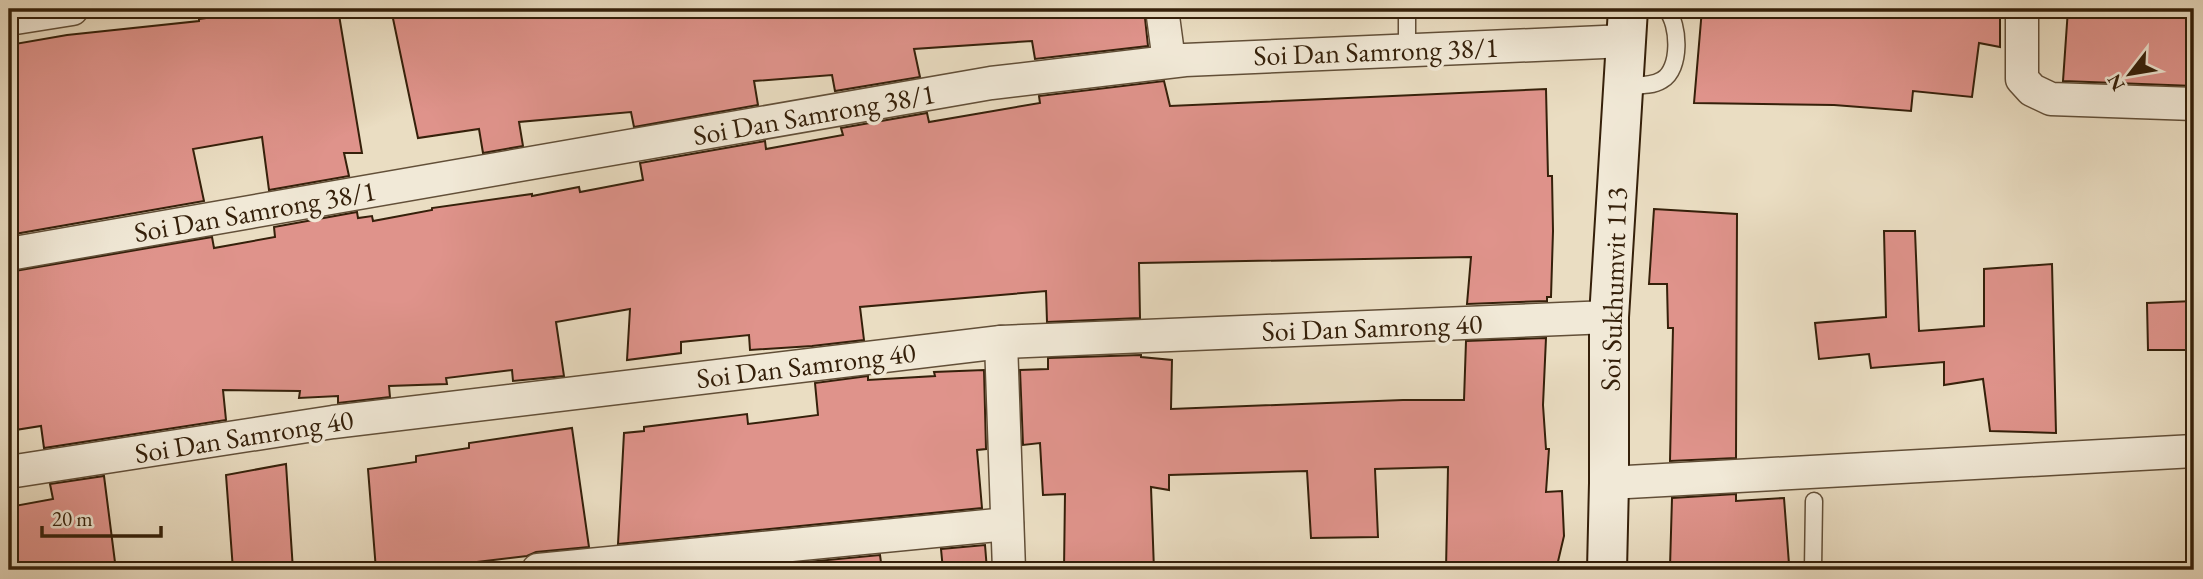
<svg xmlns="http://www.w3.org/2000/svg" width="2203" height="579" font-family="'EB Garamond',serif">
	<rect width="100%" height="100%" fill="#eaddc2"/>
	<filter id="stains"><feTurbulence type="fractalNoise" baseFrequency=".00286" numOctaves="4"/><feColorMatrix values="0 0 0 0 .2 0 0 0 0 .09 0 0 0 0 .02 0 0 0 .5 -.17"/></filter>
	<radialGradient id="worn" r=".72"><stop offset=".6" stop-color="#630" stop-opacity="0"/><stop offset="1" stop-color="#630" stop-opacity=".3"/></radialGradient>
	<g fill="#df938b" stroke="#35200a" stroke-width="2">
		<path d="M272 9H338L362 153H344L349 176 269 190 262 137 193 149 204 201 9 235V45L67 35 199 21V19Z"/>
		<path d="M391 9H1144L1148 46 1035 59 1032 41 914 49 920 77 835 91 832 75 754 81 758 105 634 127 631 112 519 122 523 146 483 153 479 129 418 138Z"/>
		<path d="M1702 9H2000V47L1979 43 1972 97 1913 91 1911 111 1834 105 1694 103Z"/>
		<path d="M2068 9H2194V86L2063 81Z"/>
		<path d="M1164 81 1170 106 1546 89 1548 176H1552L1553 231 1551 297H1547V301L1467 304 1471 257 1139 263 1140 318 1047 322 1046 291 860 307 864 340 812 346 750 350 749 335 681 342V353L627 360 630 309 556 322 564 376 513 381 512 370 446 378 447 384 389 386 390 397 338 403V396L299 398 300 391 223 390 226 420 44 448 41 426 9 431V272L212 237 214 248 275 237 274 227 357 212 358 218 372 216 373 221 432 210V208L532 194V196L579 187 580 192 643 180 640 163 765 141 766 149 843 135 841 128 927 113 929 122 1040 103 1039 96Z"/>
		<path d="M1654 209 1737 214 1736 458 1670 461 1673 328H1668L1667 284H1649Z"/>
		<path d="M1884 231H1915L1919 331 1984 326V269L2052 264 2056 433 1990 431 1983 379 1944 385V362L1871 368 1869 354 1819 359 1815 323 1886 317Z"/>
		<path d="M2194 301V350H2148L2147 303Z"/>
		<path d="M1546 338 1543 405 1546 449H1549L1546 492 1562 491 1564 536 1556 570H1446L1448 467 1375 469 1378 537 1311 538 1307 471 1169 475V490L1151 487 1154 570H1064L1065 494 1043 495 1040 443 1023 445 1020 370 1048 369V358L1141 355V357L1172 360 1171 409 1403 400H1464L1466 341Z"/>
		<path d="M984 370 986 449 977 450 982 508 618 544 624 433 644 431V427L747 414 748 424 818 415 815 383 868 376V380L935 376 934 372Z"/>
		<path d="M572 428 589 547 536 552 527 556 460 564 426 566 425 564 376 570 368 469 416 462V456L469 448V443Z"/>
		<path d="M286 464 293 570H233L226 475Z"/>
		<path d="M104 476 116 570H9V507L53 499 50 484Z"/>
		<path d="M1736 494V501L1784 498 1789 564 1670 567 1672 498Z"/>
		<path d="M985 545 987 570H943L941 549Z"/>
		<path d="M880 555 882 570H724Z"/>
	</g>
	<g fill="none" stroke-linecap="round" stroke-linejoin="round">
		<defs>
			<g id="service">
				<path d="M1407 9V50"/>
				<path d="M1623 86C1635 85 1651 87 1662 80 1681 70 1680 24 1666 9"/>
				<path d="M1813 570 1814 501"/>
			</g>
			<g id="minor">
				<path d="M1162 9 1169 61"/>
				<path d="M2022 9V79L2032 90 2051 99 2194 104"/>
				<path d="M9 19 72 9"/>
				<path d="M9 254 991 83 1185 60 1626 41"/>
				<path d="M1001 342 1009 570"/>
				<path d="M9 472 333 422 1001 342 1609 317"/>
				<path d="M1609 483 2194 451"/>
				<path d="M538 570 1007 524"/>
			</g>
			<path id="secondary" d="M1607 570 1609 483V317L1628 9"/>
		</defs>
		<use href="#service" stroke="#624f38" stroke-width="19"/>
		<use href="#minor" stroke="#624f38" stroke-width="35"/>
		<use href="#secondary" stroke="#35200a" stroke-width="42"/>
		<use href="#service" stroke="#f1e9d7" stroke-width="16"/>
		<use href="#minor" stroke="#f1e9d7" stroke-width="32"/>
		<use href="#secondary" stroke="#f1e9d7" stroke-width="38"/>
	</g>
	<g text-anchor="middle" stroke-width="7" stroke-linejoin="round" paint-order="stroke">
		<g font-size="28" fill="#35200a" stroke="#f1e9d7">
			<text transform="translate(1376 51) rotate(-2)" y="10">Soi Dan Samrong 38/1</text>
			<text transform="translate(814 114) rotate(-10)" y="10">Soi Dan Samrong 38/1</text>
			<text transform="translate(255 211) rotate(-10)" y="10">Soi Dan Samrong 38/1</text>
			<text transform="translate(1613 289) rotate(-88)" y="10">Soi Sukhumvit 113</text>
			<text transform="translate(1372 327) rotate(-2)" y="10">Soi Dan Samrong 40</text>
			<text transform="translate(806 365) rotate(-7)" y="10">Soi Dan Samrong 40</text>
			<text transform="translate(244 436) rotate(-9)" y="10">Soi Dan Samrong 40</text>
		</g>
	</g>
	<rect width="2203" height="579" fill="none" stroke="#eaddc2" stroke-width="35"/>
	<rect x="10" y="10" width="2182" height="558" fill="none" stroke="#35200a" stroke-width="3.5"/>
	<rect x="18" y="18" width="2168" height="544" fill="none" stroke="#35200a" stroke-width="2"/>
	<g transform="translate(2130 74) rotate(239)" stroke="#f1e9d7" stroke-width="5" paint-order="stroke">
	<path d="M0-5L12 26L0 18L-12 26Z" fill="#35200a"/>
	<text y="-10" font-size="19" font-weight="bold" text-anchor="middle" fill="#35200a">N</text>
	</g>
	<path d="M42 526v10h119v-10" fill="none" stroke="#35200a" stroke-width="3.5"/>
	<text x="52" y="526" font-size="21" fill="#35200a" stroke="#f1e9d7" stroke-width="5" paint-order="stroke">20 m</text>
	<rect width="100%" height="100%" filter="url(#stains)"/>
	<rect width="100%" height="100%" fill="url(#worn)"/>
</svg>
